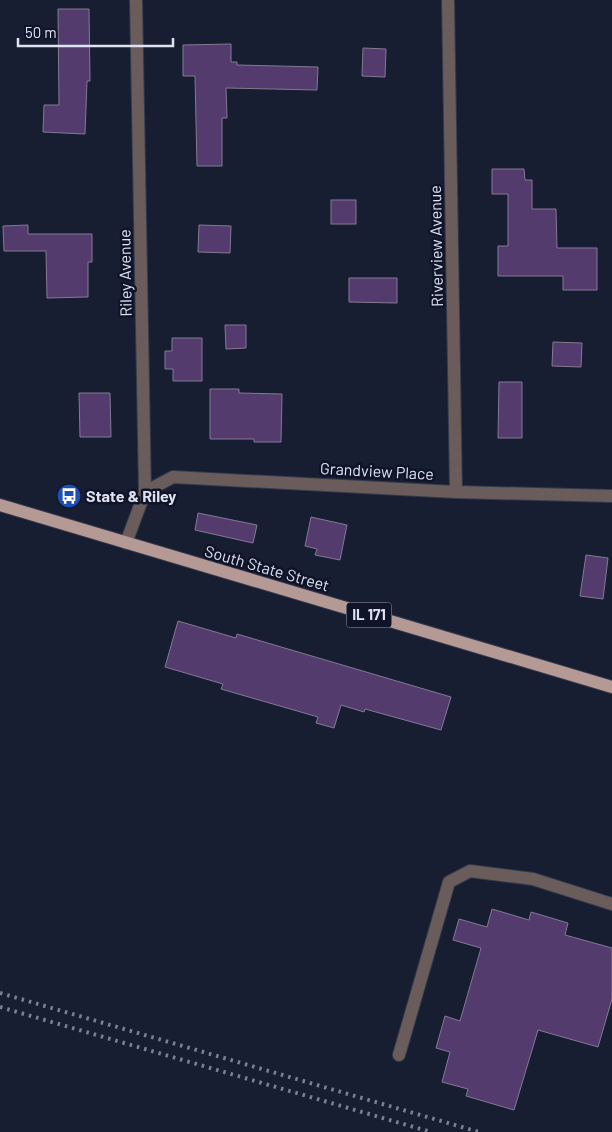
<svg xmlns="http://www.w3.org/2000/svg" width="612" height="1132" font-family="Barlow,sans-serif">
	<rect width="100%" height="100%" fill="#181e32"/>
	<g fill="#533b6e" stroke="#847993">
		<path d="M58 9H89L90 81H87L85 134 43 132 44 105H59Z"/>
		<path d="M231 44V62H237V65L318 67 317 90 226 88 227 118H222V166H197L195 76H183V45Z"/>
		<path d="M363 48 386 49 385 77 362 76Z"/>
		<path d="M492 169H524L525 180H532V209H556L557 248H597V290H563V276H498V246H508V194H492Z"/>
		<rect x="331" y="200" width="25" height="24"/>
		<path d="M28 225V234H92V262H88V297L47 298 46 251H4L3 226Z"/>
		<path d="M199 225 231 226 230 253 198 252Z"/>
		<path d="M349 278H397V303L349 302Z"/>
		<path d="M225 325H246V348L226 349Z"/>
		<path d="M172 338H202V381H173V369H165V351H172Z"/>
		<path d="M553 342 582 343 581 367 552 366Z"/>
		<path d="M499 382H522V438H498Z"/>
		<path d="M210 389H239V393L282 394 281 442H254V439H210Z"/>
		<path d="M79 393H110L111 437H80Z"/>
		<path d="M198 513 257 525 253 543 195 530Z"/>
		<path d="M311 517 347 525 340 560 315 555 317 549 305 546Z"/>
		<path d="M586 555 608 558 603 599 580 596Z"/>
		<path d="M178 621 236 638 237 634 451 697 441 730 365 709 364 712 341 705 334 728 316 723 318 717 221 689 223 684 165 667Z"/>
		<path d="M492 909 529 920 531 912 568 923 565 935 612 948V999L598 1047 538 1030 514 1110 466 1096 468 1089 442 1082 450 1052 436 1048 445 1016 460 1021 481 948 453 940 459 919 487 927Z"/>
	</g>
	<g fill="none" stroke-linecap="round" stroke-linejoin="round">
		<defs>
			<path id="service" d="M399 1055 449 882 470 871 533 879 612 904"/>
			<g id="minor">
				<path d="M448 0 456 492"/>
				<path d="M145 492 173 477 456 492 612 496"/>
				<path d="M126 543 145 492 136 0"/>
			</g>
			<path id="primary" d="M0 505 612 687"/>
		</defs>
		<use href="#service" stroke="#343a4d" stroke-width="14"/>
		<use href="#minor" stroke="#343a4d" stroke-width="14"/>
		<use href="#primary" stroke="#343a4d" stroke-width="14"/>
		<use href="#service" stroke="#695c5a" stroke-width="12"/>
		<use href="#minor" stroke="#695c5a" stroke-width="12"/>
		<use href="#primary" stroke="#b59994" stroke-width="12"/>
		<g stroke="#7b8192" stroke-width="4" stroke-dasharray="2.5 5" stroke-linecap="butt">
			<path d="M0 993 479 1132"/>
			<path d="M0 1007 431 1132"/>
		</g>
	</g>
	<defs>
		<symbol id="bus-disc" viewBox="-11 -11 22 22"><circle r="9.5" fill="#1a4fb4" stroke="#101428"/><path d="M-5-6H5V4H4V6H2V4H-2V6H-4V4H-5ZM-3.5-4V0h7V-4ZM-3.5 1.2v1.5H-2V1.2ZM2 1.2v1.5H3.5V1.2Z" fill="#fff"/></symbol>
	</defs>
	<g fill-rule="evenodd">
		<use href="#bus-disc" x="55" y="482" width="28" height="28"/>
	</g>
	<g text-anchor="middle" stroke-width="5" stroke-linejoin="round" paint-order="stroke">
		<rect fill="#101428" stroke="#a0a5b5" stroke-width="1" x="346.5" y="602.5" width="45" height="25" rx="4"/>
		<g font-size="15" font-weight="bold" fill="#dee3f1">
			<text x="369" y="620">IL 171</text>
		</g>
		<g font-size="16" fill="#dee3f1" stroke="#101428">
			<text transform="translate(436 246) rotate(-91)" y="6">Riverview Avenue</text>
			<text transform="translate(125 273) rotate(-91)" y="6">Riley Avenue</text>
			<text transform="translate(377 471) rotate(3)" y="6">Grandview Place</text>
			<text transform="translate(267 568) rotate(16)" y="6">South State Street</text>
		</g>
		<g font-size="16" font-weight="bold" fill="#dee3f1" stroke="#101428" text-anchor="start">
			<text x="86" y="502">State &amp; Riley</text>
		</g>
	</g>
	<path d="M18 38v8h155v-8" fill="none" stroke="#dee3f1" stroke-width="2.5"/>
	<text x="25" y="38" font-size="15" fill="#dee3f1" stroke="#101428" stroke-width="4" paint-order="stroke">50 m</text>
</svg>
